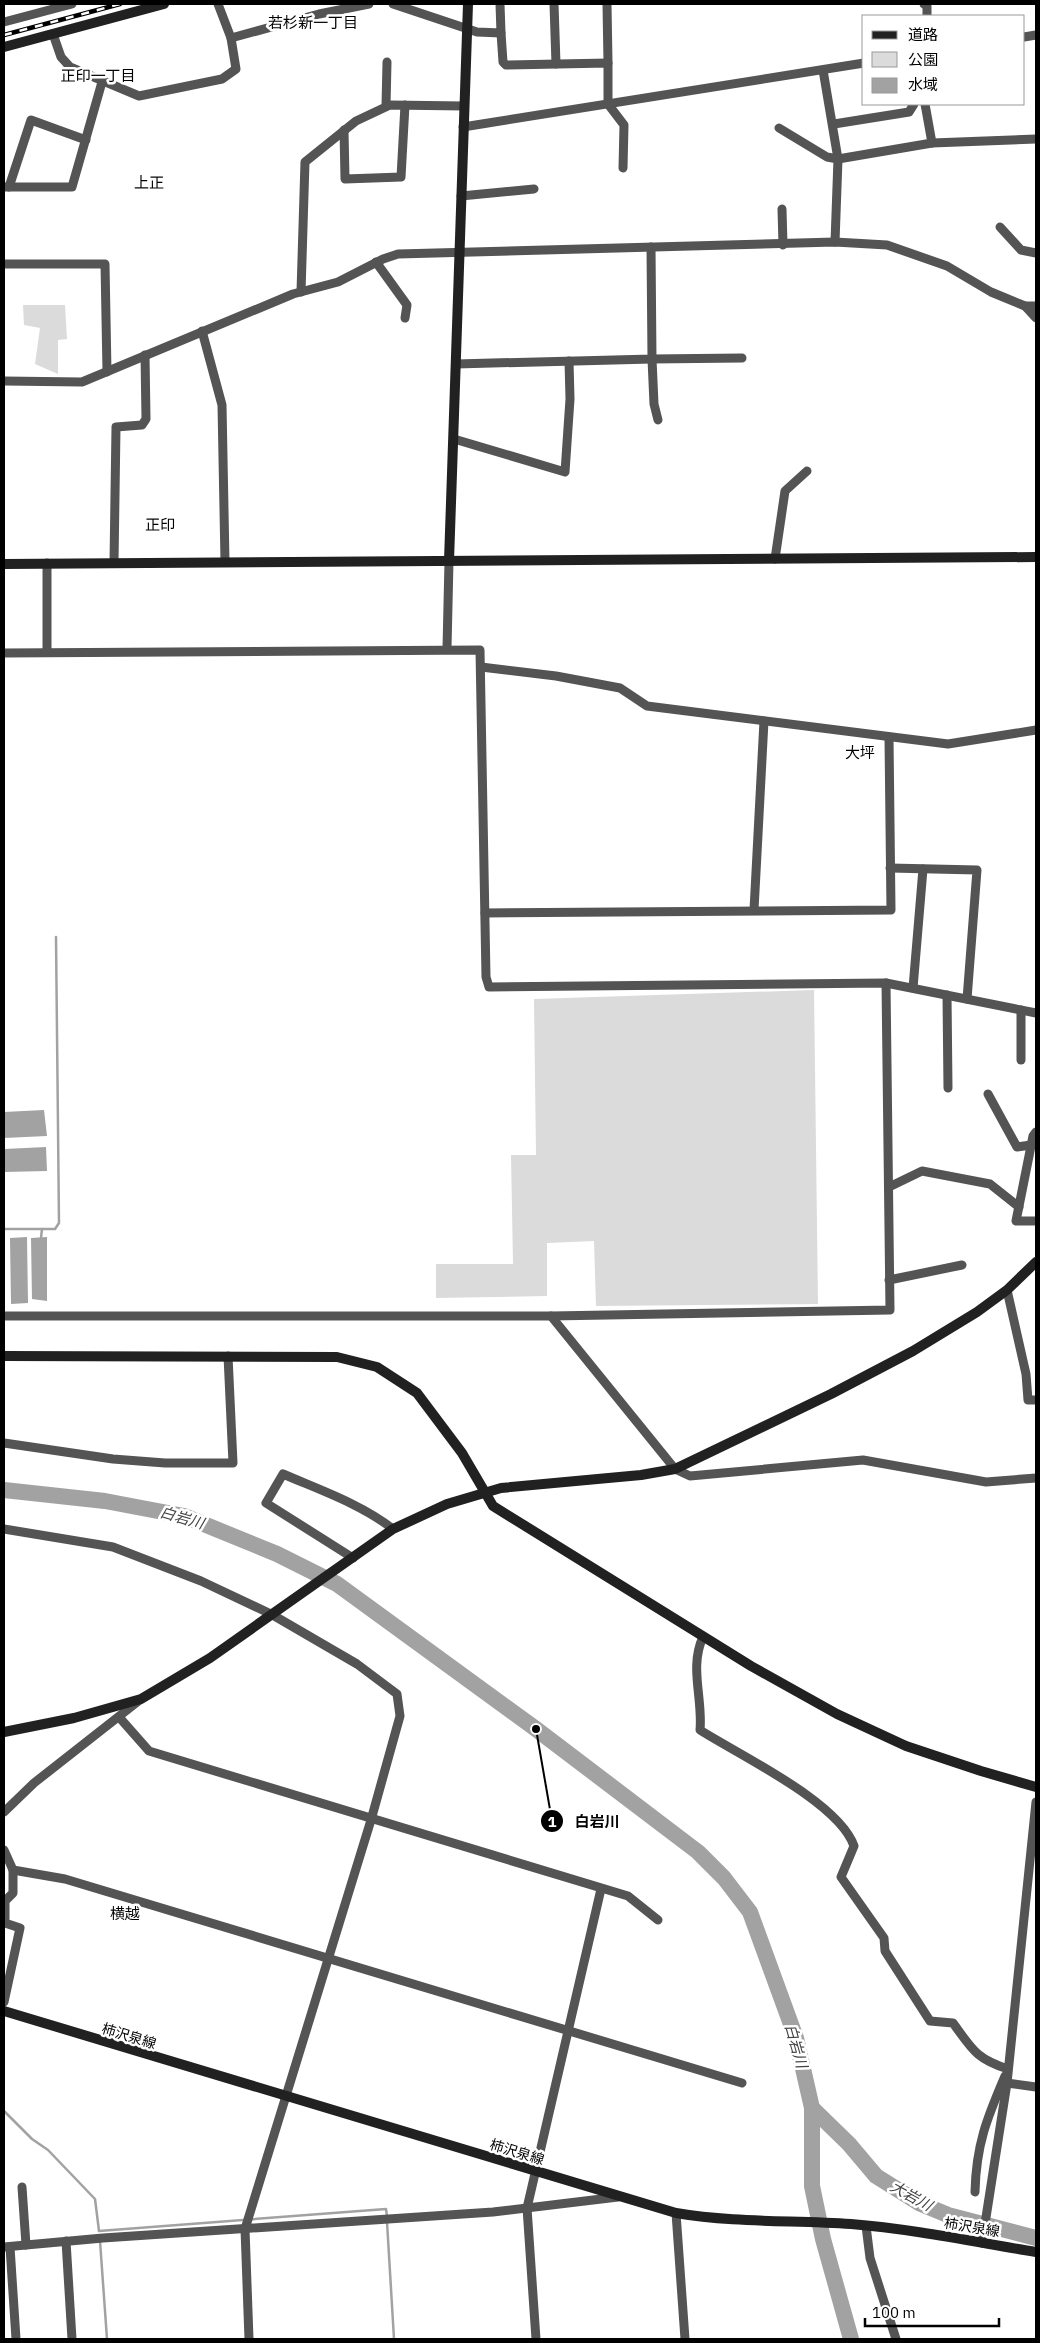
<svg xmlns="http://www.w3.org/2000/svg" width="1040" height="2343" font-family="'IBM Plex Sans','Noto Sans JP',sans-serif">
	<rect width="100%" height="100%" fill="#fff"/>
	<g fill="#dbdbdb">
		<path d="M23 305H65L67 339 58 340V374L35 364 40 328 24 325Z"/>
		<path d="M814 990 818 1304 596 1306 594 1241 547 1243V1296L436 1298V1264H513L511 1155H536L534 999Z"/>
	</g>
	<g fill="#a2a2a2">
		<path d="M44 1110 47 1136 4 1138V1112Z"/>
		<path d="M46 1147 47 1171 4 1172V1149Z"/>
		<path d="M27 1237 28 1303 11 1304 10 1238Z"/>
		<path d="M47 1237V1301L32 1299 31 1238Z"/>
	</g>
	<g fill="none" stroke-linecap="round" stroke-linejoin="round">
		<g stroke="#a2a2a2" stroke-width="2.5">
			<path d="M4 1229H42L41 1238"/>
			<path d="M42 1229H55L59 1223 56 937"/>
			<path d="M4 2111 32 2139 48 2150 95 2199 99 2231"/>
			<path d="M387 2222 394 2339"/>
			<path d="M99 2231 386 2209 387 2216"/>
			<path d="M100 2241 107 2339"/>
		</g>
		<g stroke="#a2a2a2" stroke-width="16">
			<path d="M4 1490 105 1501 184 1516 277 1554 337 1584 536 1729 698 1852 724 1878 750 1912 796 2038 812 2108V2186L823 2239 851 2339"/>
			<path d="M812 2108 849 2144 876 2176 919 2203 948 2215 1036 2238"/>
		</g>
		<g stroke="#545454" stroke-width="9">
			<path d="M393 4 477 32 501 33 500 4"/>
			<path d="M554 4 556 64"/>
			<path d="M607 4 608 63"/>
			<path d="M924 4 927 6V16"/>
			<path d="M4 22 72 4"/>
			<path d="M501 33 503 62 506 65 608 63V104L624 125 623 168"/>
			<path d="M53 34 61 57 70 67 139 96 222 79 236 69 231 38 218 4"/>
			<path d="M1024 37 1036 35"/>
			<path d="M231 38 319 14 369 4"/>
			<path d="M823 70 838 159 835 242"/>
			<path d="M925 104 932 143"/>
			<path d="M386 106 387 62"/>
			<path d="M834 124 909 112 914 104"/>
			<path d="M463 127 864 63"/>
			<path d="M779 128 827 157 838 159 932 143 1036 139"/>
			<path d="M344 130 345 179 401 177 405 105"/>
			<path d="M4 187H72L102 82"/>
			<path d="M9 187 31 120 86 140"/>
			<path d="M461 196 534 189"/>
			<path d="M782 209 783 245"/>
			<path d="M1000 227 1021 250 1036 253"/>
			<path d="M376 262 407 305 405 318"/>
			<path d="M4 264H105L107 372"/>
			<path d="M301 292 305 162 356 121 390 105 464 106"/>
			<path d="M1025 306 1036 318"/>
			<path d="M202 331 222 405 225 562"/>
			<path d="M456 364 652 359 651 247"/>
			<path d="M4 381 82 382 293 294 338 282 383 259 398 254 835 242 887 245 947 266 991 292 1025 306H1036"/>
			<path d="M658 420 654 404 652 359 742 358"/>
			<path d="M454 439 565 472 570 399 569 361"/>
			<path d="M775 559 785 491 807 471"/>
			<path d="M47 563V652"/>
			<path d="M114 563 116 427 142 425 146 419 145 355"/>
			<path d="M447 648 449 561"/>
			<path d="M4 653 480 650 486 977 489 987 886 983 1036 1013"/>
			<path d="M481 667 556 676 620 688 647 706 948 744 1036 730"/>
			<path d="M890 868 977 870 967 999"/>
			<path d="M754 910 764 721"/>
			<path d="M485 913 891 910 889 737"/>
			<path d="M913 988 923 869"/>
			<path d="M947 995 948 1088"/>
			<path d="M1021 1010V1060"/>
			<path d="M988 1094 1017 1147 1031 1145"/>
			<path d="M1036 1132 1033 1136 1016 1221H1036"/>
			<path d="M889 1187 922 1171 990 1184 1019 1207"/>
			<path d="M889 1280 962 1265"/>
			<path d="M1007 1290 1026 1374 1028 1400H1036"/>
			<path d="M4 1316H551L890 1310 886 983"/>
			<path d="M551 1316 675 1469 690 1476 863 1460 986 1482 1036 1478"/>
			<path d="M4 1443 113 1459 165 1463H233L228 1356"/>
			<path d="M4 1529 113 1547 201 1581 271 1614 357 1664 397 1694 400 1716 371 1820 245 2229 249 2339"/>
			<path d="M353 1558 266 1503 283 1474C320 1490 361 1504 393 1529"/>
			<path d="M703 1637C689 1667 703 1698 700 1730 739 1755 839 1802 854 1846L841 1877 884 1938 885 1951 930 2021 953 2023C972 2049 976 2059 1008 2069"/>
			<path d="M119 1717 149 1751 628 1896 658 1920"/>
			<path d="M4 1812 34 1783 141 1699"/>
			<path d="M4 1850 13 1870 65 1879 742 2083"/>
			<path d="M4 2002 20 1928 5 1923V1901L13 1893V1870"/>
			<path d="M1007 2083 1036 2087"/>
			<path d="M22 2187 26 2245"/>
			<path d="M975 2192C976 2145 987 2118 1005 2076"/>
			<path d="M676 2213 685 2339"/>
			<path d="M866 2226 870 2258 896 2339"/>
			<path d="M66 2241 72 2339"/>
			<path d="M982 2243 1007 2083 1036 1802"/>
			<path d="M4 2247 103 2238 493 2212 618 2197"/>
			<path d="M10 2247 16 2339"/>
			<path d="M536 2339 527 2208 601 1889"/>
		</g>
		<g stroke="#212121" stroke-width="10">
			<path d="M4 47 164 4"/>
			<path d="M449 561 468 4"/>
			<path d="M4 564 1036 557"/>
			<path d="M4 1356 337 1357 377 1367 417 1393 462 1453 493 1506 751 1666 837 1714 906 1746 981 1771 1036 1787"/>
			<path d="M4 1732 74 1718 141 1699 210 1658 393 1529 447 1504 501 1488 641 1475 675 1469 831 1394 913 1351 977 1312 1007 1290 1036 1262"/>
			<path d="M4 2011 676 2213C734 2223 793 2220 851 2224 913 2229 975 2242 1036 2252"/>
		</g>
		<defs>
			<path id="rail" d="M4 35 120 4"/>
		</defs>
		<use href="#rail" stroke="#000" stroke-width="4.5"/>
		<use href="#rail" stroke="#fff" stroke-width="2.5" stroke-dasharray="8" stroke-linecap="butt"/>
	</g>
	<g text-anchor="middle" stroke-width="5" stroke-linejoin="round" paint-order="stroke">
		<g font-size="14" fill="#000" stroke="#fff">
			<text transform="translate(129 2036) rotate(17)" y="5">柿沢泉線</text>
			<text transform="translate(517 2152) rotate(17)" y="5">柿沢泉線</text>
			<text transform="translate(972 2227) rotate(9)" y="5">柿沢泉線</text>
		</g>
		<g font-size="15" fill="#000" stroke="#fff">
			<text x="313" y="28">若杉新一丁目</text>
			<text x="98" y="81">正印一丁目</text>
			<text x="149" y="188">上正</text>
			<text x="160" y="530">正印</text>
			<text x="860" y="758">大坪</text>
			<text x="125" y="1919">横越</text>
		</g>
		<g font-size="15" font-style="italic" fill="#434343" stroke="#fff">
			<text transform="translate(182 1518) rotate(16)" y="5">白岩川</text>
			<text transform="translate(796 2046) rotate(74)" y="5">白岩川</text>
			<text transform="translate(911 2196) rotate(29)" y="5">大岩川</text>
		</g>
	</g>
	<path fill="none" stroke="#000" stroke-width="2" d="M536 1729L552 1821"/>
	<g fill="#000" stroke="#fff" stroke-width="2">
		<circle cx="536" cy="1729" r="5"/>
		<circle cx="552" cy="1821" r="12"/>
	</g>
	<g font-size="15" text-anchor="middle" font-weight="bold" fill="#fff">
		<text x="552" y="1827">1</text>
	</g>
	<g font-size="15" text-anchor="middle" font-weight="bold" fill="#000" stroke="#fff" stroke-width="5" stroke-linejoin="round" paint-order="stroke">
		<text x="597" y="1827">白岩川</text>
	</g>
	<rect width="1040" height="2343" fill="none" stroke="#000000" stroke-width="10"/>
	<rect x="862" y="15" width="162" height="90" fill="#ffffff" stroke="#999999"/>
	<rect x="872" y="31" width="25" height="8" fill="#212121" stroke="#999999"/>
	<text x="908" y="40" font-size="15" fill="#000000">道路</text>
	<rect x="872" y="52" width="25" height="15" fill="#dbdbdb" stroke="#999999"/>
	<text x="908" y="65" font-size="15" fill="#000000">公園</text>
	<rect x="872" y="78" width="25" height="15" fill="#a2a2a2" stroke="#999999"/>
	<text x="908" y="90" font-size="15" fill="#000000">水域</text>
	<path d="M865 2318v8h134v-8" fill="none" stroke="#000000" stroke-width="2.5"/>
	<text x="872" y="2318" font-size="15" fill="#000000" stroke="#ffffff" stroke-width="4" paint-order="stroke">100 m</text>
</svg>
